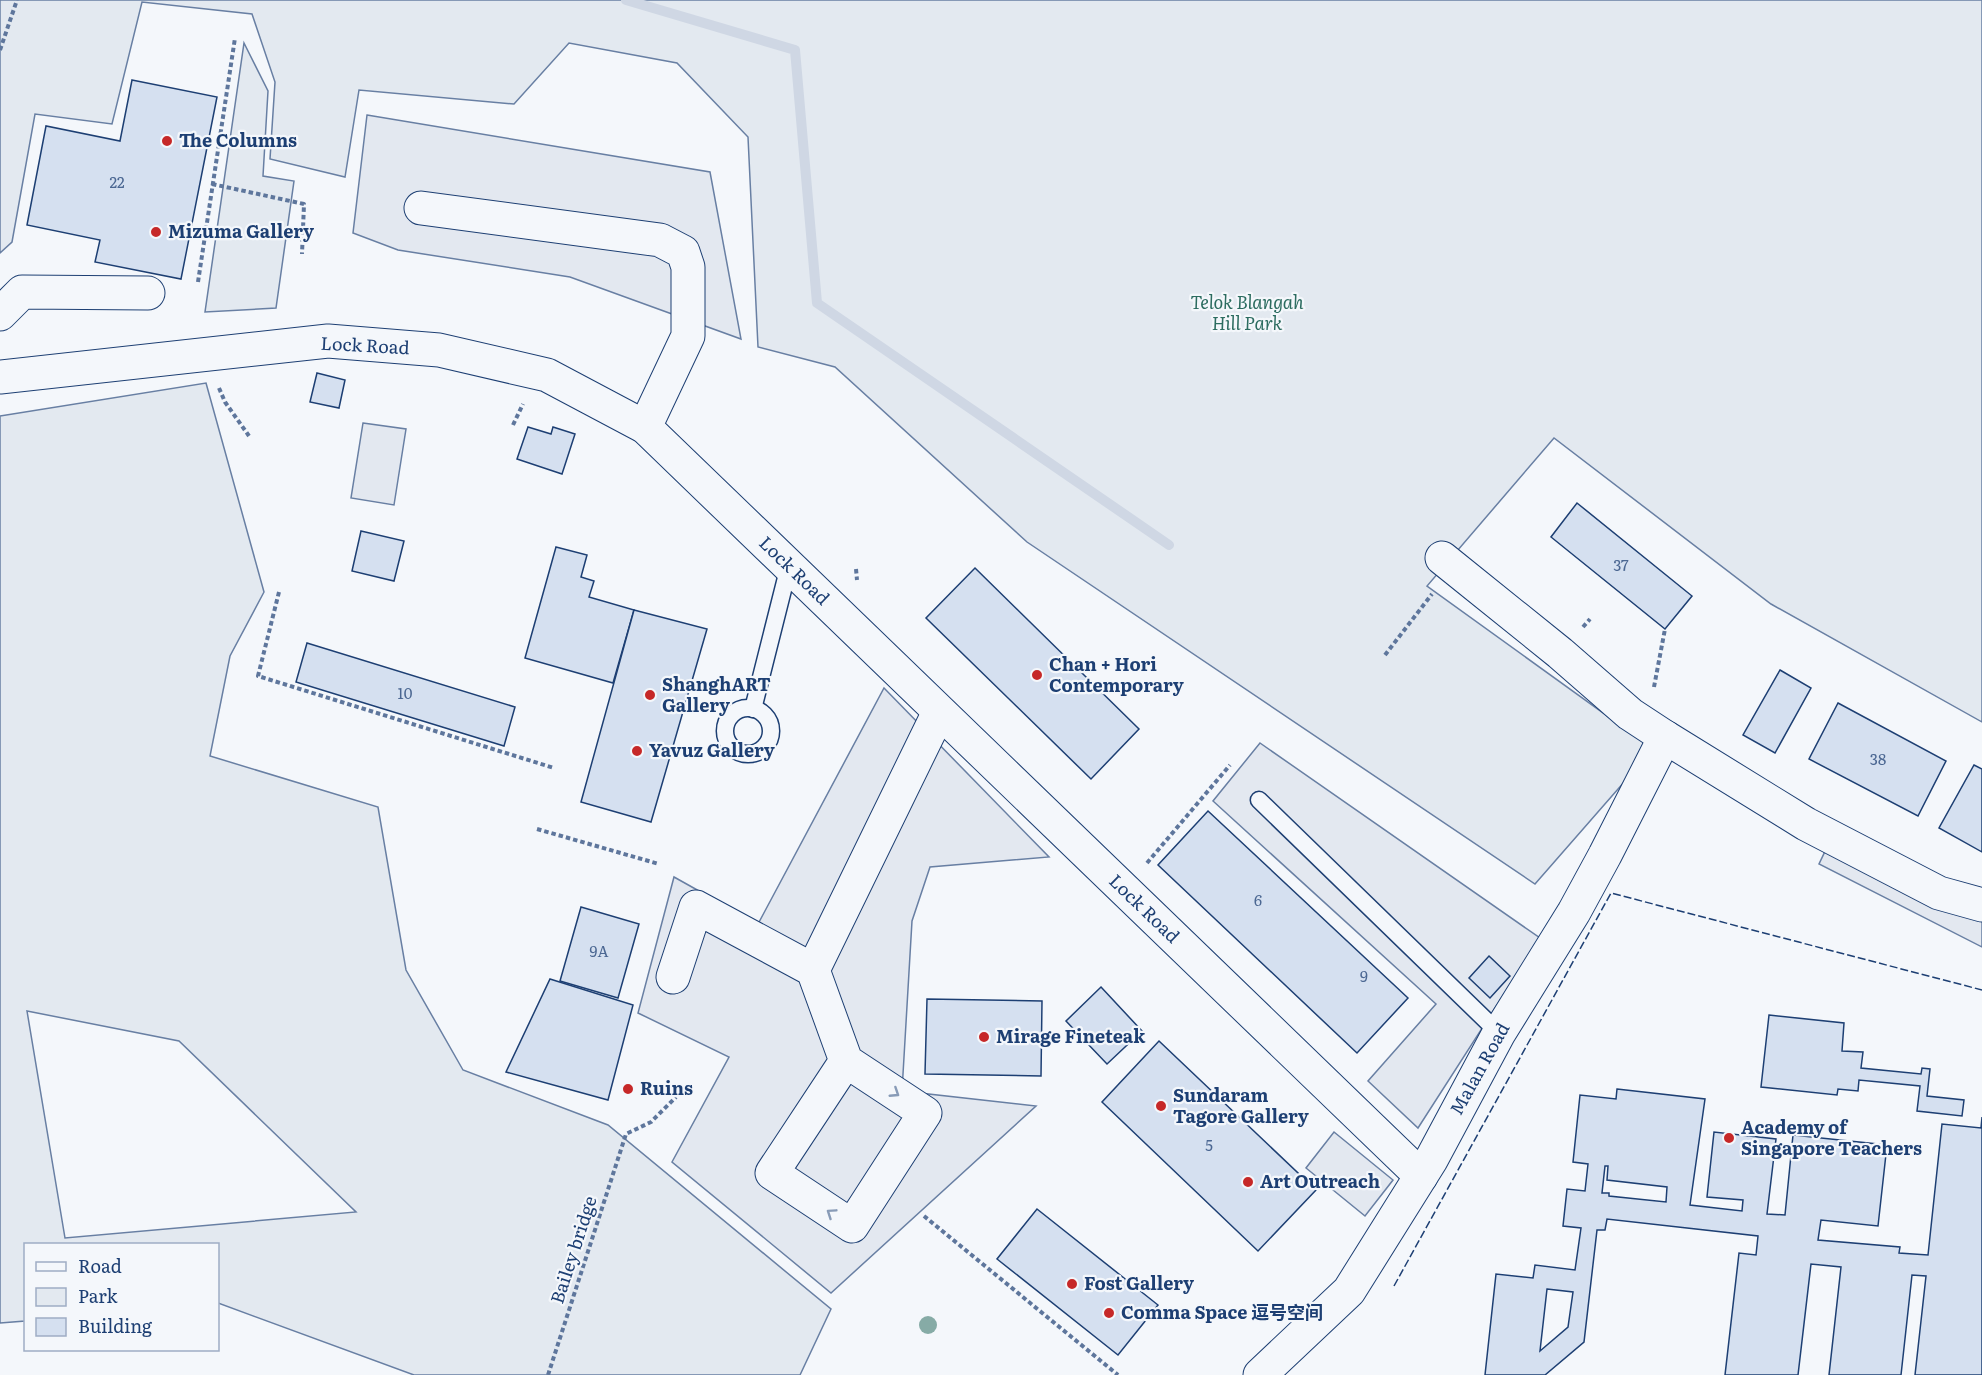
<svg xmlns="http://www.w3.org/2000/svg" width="1982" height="1375" font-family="Literata,'Noto Sans SC',serif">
	<rect width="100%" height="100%" fill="#f4f7fb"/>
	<g fill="#e3e9f0" stroke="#687fa3" stroke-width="1.5" fill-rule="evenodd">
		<path d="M0 0H1982V722L1771 604 1554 438 1427 586 1653 749 1535 884 1027 542 835 367 758 347 748 137 677 63 569 43 514 104 359 90 345 177 270 159 275 82 252 14 142 2 112 124 35 114 12 242 0 253Z"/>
		<path d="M244 43 268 91 263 176 294 181 276 308 205 312Z"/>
		<path d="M206 383 264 592 230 656 210 756 378 807 406 970 463 1070 608 1125 831 1309 800 1375H414L218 1303V1244H26L25 1321 0 1323V416ZM27 1011 179 1041 356 1212 65 1238Z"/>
	</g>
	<g fill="#e3e8f0" stroke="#687fa3" stroke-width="1.5">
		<path d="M367 115 710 172 741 339 570 277 398 250 353 233Z"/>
		<path d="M363 423 406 429 394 505 351 498Z"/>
		<path d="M884 688 1049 857 930 867 912 921 902 1091 1036 1106 831 1293 672 1162 729 1057 638 1013 674 877 758 924Z"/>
		<path d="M1260 743 1540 938 1418 1128 1368 1081 1436 1004 1213 801Z"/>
		<path d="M1830 841 1982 909V947L1819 864Z"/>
		<path d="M1334 1132 1393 1180 1365 1216 1306 1168Z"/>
	</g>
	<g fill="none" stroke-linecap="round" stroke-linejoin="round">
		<path stroke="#cfd7e4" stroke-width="10" d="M626 0 795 50 817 303 1169 545"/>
	</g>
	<g fill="#d5e0f0" stroke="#1d3f73" stroke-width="1.5" fill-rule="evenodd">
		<path d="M132 80 217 97 181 279 95 262 100 240 27 225 46 126 120 141Z"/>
		<path d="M317 373 345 380 339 408 310 402Z"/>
		<path d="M528 427 551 434 553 427 575 434 562 474 517 459Z"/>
		<path d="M1577 503 1692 596 1665 629 1551 537Z"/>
		<path d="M361 531 404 541 394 581 352 571Z"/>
		<path d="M556 547 587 555 581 577 594 581 589 597 634 610 613 683 525 658Z"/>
		<path d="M975 568 1139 729 1091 779 926 618Z"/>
		<path d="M634 610 707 629 651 822 581 802Z"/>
		<path d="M307 643 515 707 504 746 296 682Z"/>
		<path d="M1780 670 1811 688 1775 753 1743 735Z"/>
		<path d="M1838 703 1946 761 1918 816 1809 759Z"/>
		<path d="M1974 765 1982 769V852L1939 828Z"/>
		<path d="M1208 811 1408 998 1357 1053 1158 865Z"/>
		<path d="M581 907 639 924 618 998 560 981Z"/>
		<path d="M1489 956 1510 976 1490 998 1469 978Z"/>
		<path d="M550 979 633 1005 608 1100 506 1072Z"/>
		<path d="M1101 987 1142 1031 1107 1064 1066 1021Z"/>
		<path d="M927 999 1042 1001 1041 1076 925 1074Z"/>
		<path d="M1769 1015 1844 1023 1842 1051 1863 1052 1861 1068 1921 1074 1922 1068 1930 1069 1927 1096 1964 1100 1962 1116 1917 1111 1920 1086 1859 1080 1858 1091 1838 1089 1837 1095 1761 1087Z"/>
		<path d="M1159 1041 1316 1190 1258 1251 1102 1102Z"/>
		<path d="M1617 1089 1705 1099 1690 1205 1742 1211 1743 1200 1707 1197 1714 1132 1776 1139 1767 1214 1785 1215 1793 1135 1887 1145 1878 1226 1821 1220 1818 1240 1900 1247 1899 1253 1928 1255 1942 1124 1981 1128 1982 1117V1375H1915L1926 1276 1912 1275 1901 1375H1829L1841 1267 1811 1264 1798 1375H1725L1739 1253 1756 1255 1758 1236 1607 1219 1605 1230H1597L1584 1342 1545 1375H1485L1496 1274 1533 1278 1535 1265 1575 1270 1581 1228 1563 1226 1567 1189 1585 1191 1588 1164 1573 1162 1580 1095 1616 1099ZM1605 1166H1608L1607 1180 1667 1187 1666 1202 1609 1196V1193H1602ZM1547 1289 1573 1292 1568 1327 1540 1351Z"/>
		<path d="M1037 1209 1158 1305 1118 1355 997 1259Z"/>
	</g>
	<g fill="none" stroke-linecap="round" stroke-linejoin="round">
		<defs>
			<g id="service">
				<circle cx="748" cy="731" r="23"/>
				<path d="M753 709 789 566"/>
				<path d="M1259 800 1499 1033"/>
			</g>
			<g id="minor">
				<path d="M421 208 660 240 683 252 688 267V336L645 427"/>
				<path d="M0 314 22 292 148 293"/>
				<path d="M0 377 328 341 439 350 547 375 645 427 1421 1176"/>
				<path d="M1442 558 1560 653 1630 714 1665 737 1806 824 1939 893 1982 905"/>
				<path d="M813 970 939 712"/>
				<path d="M673 977 696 907 813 970 846 1061 925 1113 852 1226 772 1173 846 1061"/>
				<path d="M1260 1375 1349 1291 1431 1160 1499 1033 1574 912 1605 855 1665 737"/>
			</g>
		</defs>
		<use href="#service" stroke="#1d3f73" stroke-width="19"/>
		<use href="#minor" stroke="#1d3f73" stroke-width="35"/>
		<g stroke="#5e769c" stroke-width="4" stroke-dasharray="4.5 3" stroke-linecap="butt">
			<path d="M0 50 17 0"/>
			<path d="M212 184 304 204 302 254"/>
			<path d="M198 282 235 38"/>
			<path d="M219 388 225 402 249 436"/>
			<path d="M513 425 523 404"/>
			<path d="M856 569 857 580"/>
			<path d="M279 592 258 676 554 768"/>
			<path d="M1583 627 1590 619"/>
			<path d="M1385 655 1432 594"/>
			<path d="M1654 687 1665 629"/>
			<path d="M537 829 659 864"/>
			<path d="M1147 863 1230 765"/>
			<path d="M924 1216 1118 1375"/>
			<path d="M548 1375 626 1134 651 1122 676 1097"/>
		</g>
		<use href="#service" stroke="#f4f7fb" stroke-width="16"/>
		<use href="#minor" stroke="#f4f7fb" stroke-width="33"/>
		<path stroke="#1d3f73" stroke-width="1.5" stroke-dasharray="8 3" stroke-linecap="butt" d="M1394 1286 1611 893 1982 990"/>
	</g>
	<circle fill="#86aba6" cx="928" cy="1325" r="9"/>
	<defs><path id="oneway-chevron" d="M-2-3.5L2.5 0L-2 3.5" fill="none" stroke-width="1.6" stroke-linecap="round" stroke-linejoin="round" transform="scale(1.5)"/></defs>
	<g stroke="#889bb7">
		<use href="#oneway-chevron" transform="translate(895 1093) rotate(33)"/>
		<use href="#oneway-chevron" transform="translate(831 1213) rotate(-146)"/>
	</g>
	<g fill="#c62828" stroke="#f4f7fb" stroke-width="2">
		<circle cx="167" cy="141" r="6"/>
		<circle cx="156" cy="232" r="6"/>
		<circle cx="1037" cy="675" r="6"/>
		<circle cx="650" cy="695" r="6"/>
		<circle cx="637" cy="751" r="6"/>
		<circle cx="984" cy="1037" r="6"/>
		<circle cx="628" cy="1089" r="6"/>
		<circle cx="1161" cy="1106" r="6"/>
		<circle cx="1729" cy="1138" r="6"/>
		<circle cx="1248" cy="1182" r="6"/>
		<circle cx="1072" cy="1284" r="6"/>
		<circle cx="1109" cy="1313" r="6"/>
	</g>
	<g text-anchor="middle" stroke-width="4.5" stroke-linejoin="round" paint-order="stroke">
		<g font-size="15" fill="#4b6792">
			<text x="117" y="188">22</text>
			<text x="1621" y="571">37</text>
			<text x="405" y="699">10</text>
			<text x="1878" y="765">38</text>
			<text x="1258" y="906">6</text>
			<text x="599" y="957">9A</text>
			<text x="1364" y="982">9</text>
			<text x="1209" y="1151">5</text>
		</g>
		<g font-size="18" font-weight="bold" fill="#1d3f73" stroke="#f4f7fb" text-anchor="start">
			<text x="179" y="147">The Columns</text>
			<text x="168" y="238">Mizuma Gallery</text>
			<text x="1049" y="671">Chan + Hori<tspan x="1049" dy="21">Contemporary</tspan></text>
			<text x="662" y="691">ShanghART<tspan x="662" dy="21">Gallery</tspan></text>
			<text x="649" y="757">Yavuz Gallery</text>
			<text x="996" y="1043">Mirage Fineteak</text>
			<text x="640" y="1095">Ruins</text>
			<text x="1173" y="1102">Sundaram<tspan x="1173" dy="21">Tagore Gallery</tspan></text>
			<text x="1741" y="1134">Academy of<tspan x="1741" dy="21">Singapore Teachers</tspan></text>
			<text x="1260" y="1188">Art Outreach</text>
			<text x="1084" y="1290">Fost Gallery</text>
			<text x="1121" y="1319">Comma Space 逗号空间</text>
		</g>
		<g font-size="18" font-style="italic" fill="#2c6c60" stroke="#f4f7fb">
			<text x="1247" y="309">Telok Blangah<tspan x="1247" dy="21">Hill Park</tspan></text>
		</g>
		<g font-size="18" fill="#1d3f73" stroke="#f4f7fb">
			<text transform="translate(365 346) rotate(3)" y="6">Lock Road</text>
			<text transform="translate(794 571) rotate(44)" y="6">Lock Road</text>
			<text transform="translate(1144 909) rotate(44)" y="6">Lock Road</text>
			<text transform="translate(1480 1069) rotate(-61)" y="6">Malan Road</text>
			<text transform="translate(574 1250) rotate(-72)" y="6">Bailey bridge</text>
		</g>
	</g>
	<rect x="24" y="1243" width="195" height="108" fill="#f4f7fb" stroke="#9eadc5" stroke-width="1.5"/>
	<rect x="36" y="1262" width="30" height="9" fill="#f4f7fb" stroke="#9eadc5" stroke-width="1.5"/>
	<text x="78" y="1273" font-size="18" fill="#1d3f73">Road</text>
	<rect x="36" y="1288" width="30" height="18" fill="#e3e9f0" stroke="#9eadc5" stroke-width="1.5"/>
	<text x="78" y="1303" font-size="18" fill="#1d3f73">Park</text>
	<rect x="36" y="1318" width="30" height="18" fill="#d5e0f0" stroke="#9eadc5" stroke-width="1.5"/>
	<text x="78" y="1333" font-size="18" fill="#1d3f73">Building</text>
</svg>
